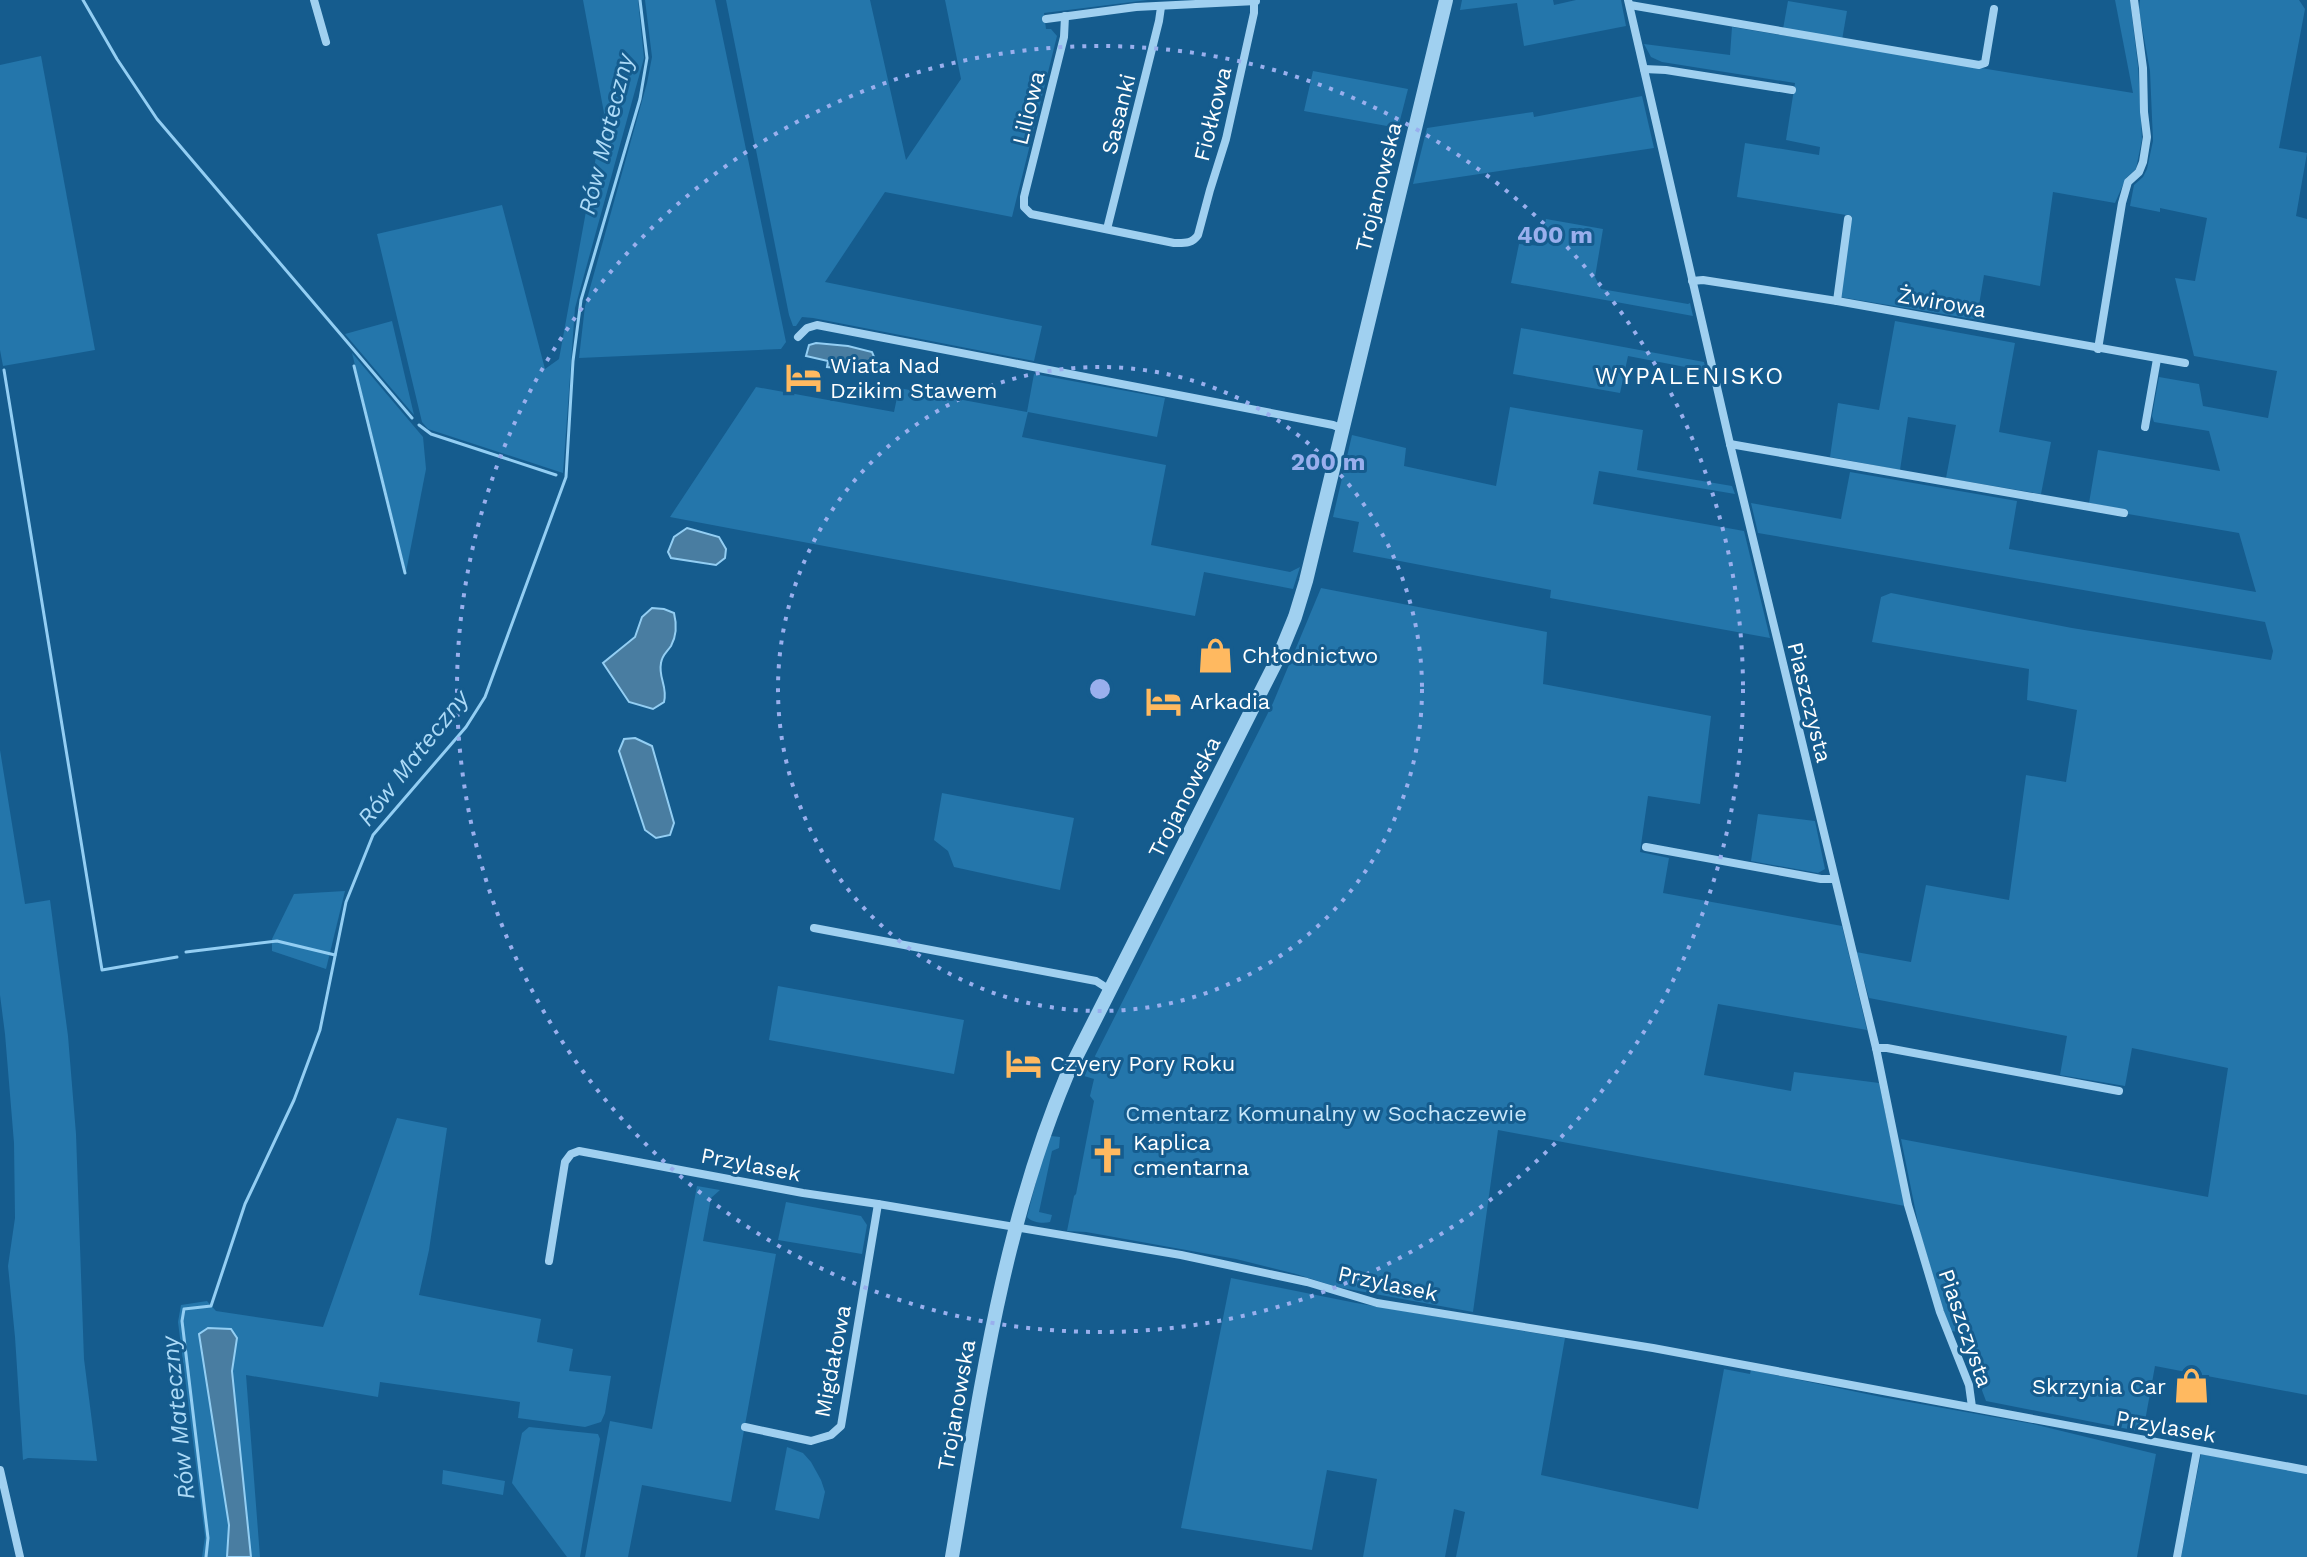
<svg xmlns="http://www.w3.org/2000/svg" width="2307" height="1557" font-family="'Work Sans',sans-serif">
	<rect width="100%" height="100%" fill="#155c8e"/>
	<g fill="#2476ab">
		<path d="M583 0H638L644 58 575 308 563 473 428 429 422 422 377 234 502 205 545 369 559 359 604 113Z"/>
		<path d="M645 0H715L786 342 781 349 579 358 585 306 647 83 652 57Z"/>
		<path d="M726 0H870L906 160 961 79 945 0H1148L1044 13 1046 29H1051L1057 36 1012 217 885 192 825 282 1042 326 1034 361 813 318 802 317 796 326H793L789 315Z"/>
		<path d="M1462 0H1553L1554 5 1576 0H1621L1626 26 1524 46 1517 3 1460 10Z"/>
		<path d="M2115 0H2130L2138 66 2142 139 2136 169 2126 178 2115 203 2053 192 2040 286 1984 275 1978 311 1985 321 1840 297 1852 216 1737 197 1745 143 1819 155 1820 147 1786 140 1795 83 1662 62 1651 57 1644 44 1730 55 1732 27 2133 93Z"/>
		<path d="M2140 0H2299L2305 9 2279 148 2307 153 2296 216 2307 219V1395L2155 1366 2143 1432 1986 1401 1960 1332 1950 1331 1920 1233 1901 1139 2208 1197 2228 1068 2132 1048 2125 1086 2060 1075 2067 1036 1869 998 1856 952 1911 962 1926 885 2009 900 2026 775 2066 782 2077 710 2027 700 2029 669 1872 642 1881 597 1891 593 2072 628 2271 660 2273 651 2265 622 1758 533 1751 503 1841 519 1850 472 2017 501 2009 549 2256 592 2239 533 2128 514V510L2089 503 2098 450 2220 471 2209 431 2154 422 2152 416 2159 377 2199 384 2203 406 2268 418 2277 371 2194 356 2175 278 2195 281 2207 218 2160 208V212L2130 206 2134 185 2143 177 2147 169 2153 141 2150 71 2139 10Z"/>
		<path d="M1788 1 1847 11 1842 40 1783 29Z"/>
		<path d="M41 56 95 350 3 366 0 350V65Z"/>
		<path d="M1313 71 1408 89 1398 128 1304 111Z"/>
		<path d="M1642 96 1654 148 1413 184 1427 128 1533 112 1534 117Z"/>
		<path d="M1546 219 1603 229 1595 277 1601 289 1688 304 1690 303 1693 316 1511 283 1519 244 1541 246Z"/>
		<path d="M392 321 414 415 345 334Z"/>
		<path d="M1895 321 2015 343 1999 432 2051 442 2041 494 1946 478 1956 425 1908 417 1900 470 1830 457 1838 403 1879 410Z"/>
		<path d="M1521 328 1704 362 1706 371 1628 356 1620 393 1513 374Z"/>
		<path d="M352 353 423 437 426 469 406 572Z"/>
		<path d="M1034 374 1165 398 1157 437 1028 412 1022 437 1166 465 1151 545 1290 572 1300 567 1293 589 1204 572 1195 616 670 517 756 387 894 412 899 388 1027 412Z"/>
		<path d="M1510 407 1643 430 1637 470 1732 486 1735 494 1599 471 1593 504 1744 531 1770 638 1550 598 1551 590 1353 552 1359 522 1333 517 1352 435 1406 448 1404 466 1496 486Z"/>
		<path d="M1321 588 1547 632 1543 684 1711 716 1700 804 1648 796 1640 852 1669 858 1663 893 1842 926 1867 1030 1718 1004 1704 1075 1791 1091 1794 1072 1879 1083 1905 1206 1498 1130 1473 1312 1337 1287 1296 1274 1236 1259 1086 1232 1067 1231 1074 1196 1076 1194 1094 1101 1090 1096 1094 1079 1084 1076 1087 1070 1096 1067 1097 1062 1095 1056 1273 703Z"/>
		<path d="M0 750 25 904 50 900 68 1036 76 1134 84 1359 97 1461 28 1458 23 1460 15 1337 8 1266 15 1218 14 1143 5 1034 0 995Z"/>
		<path d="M942 793 1074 818 1060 890 954 867 948 851 934 840Z"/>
		<path d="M1758 814 1815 821 1825 869 1818 873 1751 861Z"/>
		<path d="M345 891 326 969 272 951V939L294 894Z"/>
		<path d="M778 986 964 1020 954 1074 769 1040Z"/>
		<path d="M397 1118 447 1128 429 1250 419 1295 541 1319 537 1342 573 1349 569 1371 611 1376 605 1413 601 1422 585 1427 518 1418 520 1402 380 1382 378 1397 246 1375 260 1557H202L205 1537 178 1322 181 1305 207 1301 216 1311 323 1327Z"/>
		<path d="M1051 1136 1060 1137 1059 1148 1052 1151 1039 1212 1052 1215 1050 1222C1043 1224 1031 1222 1027 1217L1047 1139Z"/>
		<path d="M697 1186 720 1190 711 1198 703 1241 776 1254 731 1502 642 1485 628 1557H585L610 1421 652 1429Z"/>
		<path d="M786 1202 861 1216 867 1225 862 1254 778 1240Z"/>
		<path d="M1231 1278 1356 1303 1565 1338 1541 1475 1698 1509 1724 1369 1750 1374 1751 1370 1881 1397 2033 1424 2156 1454 2137 1557H1456L1465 1512 1454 1509 1445 1557H1363L1377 1479 1327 1470 1312 1550 1181 1528Z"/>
		<path d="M529 1427 598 1434 600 1439 580 1557H567L512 1483 522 1433Z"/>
		<path d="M787 1447 803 1453 811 1462 821 1480 825 1492 819 1519 775 1510Z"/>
		<path d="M2201 1454 2307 1473V1557H2181Z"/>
		<path d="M443 1470 505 1481 503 1495 442 1484Z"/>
	</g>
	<g fill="#497da1" stroke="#93cef3" stroke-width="2">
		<path d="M816 343 848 346 872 352 878 366 874 371 827 367 828 361 806 356 809 345Z"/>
		<path d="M687 528 719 537 726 549 725 558 716 565 671 558 668 552 674 537Z"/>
		<path d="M652 608 664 609 674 613C677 625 677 635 671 646 666 653 662 655 661 663 658 678 668 686 664 702L653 709 629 702 603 663 635 637 642 617Z"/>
		<path d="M635 738 652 746 674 823 670 835 656 838 645 830 619 751 624 739Z"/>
		<path d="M208 1328 231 1329 237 1338 232 1371 251 1557H227L229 1525 199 1334Z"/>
	</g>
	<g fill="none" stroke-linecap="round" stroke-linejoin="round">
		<g stroke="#93cef3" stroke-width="3">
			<path d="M83 0 117 59 157 119 412 418"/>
			<path d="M354 366 405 573"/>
			<path d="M4 370 102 970 177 957"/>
			<path d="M419 425 431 434 556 475"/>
			<path d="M186 952 277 941 335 955"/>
			<path d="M206 1557 208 1538 182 1321 184 1309 211 1306 245 1204 294 1100 320 1030 346 902 373 835 466 727 485 697 566 477 573 361 581 300 640 99 647 58 640 0"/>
		</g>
		<g stroke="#a0d0f0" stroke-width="8">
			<path d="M314 0 326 42"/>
			<path d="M1628 0 1730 444 1876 1048 1908 1205 1940 1312 1969 1385 1972 1407"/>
			<path d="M1630 5 1979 65 1985 63 1994 9"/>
			<path d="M1065 16 1064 37 1024 197V207L1031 214 1174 243C1184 243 1192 244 1198 235L1210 190 1226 139 1254 13V1"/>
			<path d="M1046 19 1136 7 1256 1"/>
			<path d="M1644 69 1666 70 1792 90"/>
			<path d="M1107 229 1159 21 1161 7"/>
			<path d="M1692 281 1703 280 1837 301 2185 363"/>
			<path d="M1837 301 1848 219"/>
			<path d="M798 337 807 328 817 325 1333 425 1343 429"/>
			<path d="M2098 349 2122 203 2128 182 2139 172 2143 162 2147 137 2144 112 2143 68 2134 0"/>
			<path d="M2145 427 2157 359"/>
			<path d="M1730 444 2124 513"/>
			<path d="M1646 847 1821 879H1834"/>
			<path d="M814 928 1096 981 1110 990"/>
			<path d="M1876 1048H1887L2119 1091"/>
			<path d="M549 1261 565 1162 571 1154 579 1151 803 1193 878 1204 1181 1255 1307 1282 1377 1303 1653 1348 2307 1470"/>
			<path d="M745 1427 811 1441 831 1435 841 1426 878 1204"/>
			<path d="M0 1470 20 1557"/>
			<path d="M2177 1557 2197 1450"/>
		</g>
		<path stroke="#a0d0f0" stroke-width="14" d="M952 1557C980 1394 1002 1229 1067 1075L1279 656 1295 617 1306 581 1446 0"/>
	</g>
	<g fill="none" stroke="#99afed" stroke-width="4" stroke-dasharray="4 8">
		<circle cx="1100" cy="689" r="322"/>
		<circle cx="1100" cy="689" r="643"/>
	</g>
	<defs>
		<symbol id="hotel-bare" viewBox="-9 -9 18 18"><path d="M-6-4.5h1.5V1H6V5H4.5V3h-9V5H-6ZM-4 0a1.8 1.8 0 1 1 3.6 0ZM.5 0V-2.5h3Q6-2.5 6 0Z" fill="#ffb960" stroke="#155c8e" stroke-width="2.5" paint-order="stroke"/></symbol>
		<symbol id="shop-bare" viewBox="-9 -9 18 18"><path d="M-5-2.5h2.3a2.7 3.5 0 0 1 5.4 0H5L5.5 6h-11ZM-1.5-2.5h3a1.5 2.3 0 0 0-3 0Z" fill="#ffb960" stroke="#155c8e" stroke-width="2.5" paint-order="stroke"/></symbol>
		<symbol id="church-bare" viewBox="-9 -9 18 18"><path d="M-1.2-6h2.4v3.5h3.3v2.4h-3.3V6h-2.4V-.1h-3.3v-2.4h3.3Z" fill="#ffb960" stroke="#155c8e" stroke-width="2.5" paint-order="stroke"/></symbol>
	</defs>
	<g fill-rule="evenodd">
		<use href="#hotel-bare" x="778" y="352" width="51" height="51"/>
		<use href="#shop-bare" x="1190" y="630" width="51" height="51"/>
		<use href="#hotel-bare" x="1138" y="676" width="51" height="51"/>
		<use href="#hotel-bare" x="998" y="1038" width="51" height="51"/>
		<use href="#church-bare" x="1082" y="1130" width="51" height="51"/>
		<use href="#shop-bare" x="2166" y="1360" width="51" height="51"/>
	</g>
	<g text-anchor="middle" stroke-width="6" stroke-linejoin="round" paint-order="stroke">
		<g font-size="22" fill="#fff" stroke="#155c8e">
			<text transform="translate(1028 108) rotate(-76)" y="8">Liliowa</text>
			<text transform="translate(1118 114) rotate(-76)" y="8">Sasanki</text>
			<text transform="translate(1212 114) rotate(-76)" y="8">Fiołkowa</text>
			<text transform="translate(1378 187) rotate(-76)" y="8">Trojanowska</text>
			<text transform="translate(1942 302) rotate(10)" y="8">Żwirowa</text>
			<text transform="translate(1810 702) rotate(76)" y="8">Piaszczysta</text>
			<text transform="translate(1184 797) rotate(-63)" y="8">Trojanowska</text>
			<text transform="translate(751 1164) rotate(11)" y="8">Przylasek</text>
			<text transform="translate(1388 1283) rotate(12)" y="8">Przylasek</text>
			<text transform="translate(1966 1328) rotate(71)" y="8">Piaszczysta</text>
			<text transform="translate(832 1361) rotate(-79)" y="8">Migdałowa</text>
			<text transform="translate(956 1405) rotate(-80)" y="8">Trojanowska</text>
			<text transform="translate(2166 1426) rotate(10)" y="8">Przylasek</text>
		</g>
		<g font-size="22" fill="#fff" stroke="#155c8e" text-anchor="start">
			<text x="830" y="373">Wiata Nad<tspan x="830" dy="25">Dzikim Stawem</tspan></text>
			<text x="1242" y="663">Chłodnictwo</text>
			<text x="1190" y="709">Arkadia</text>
			<text x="1050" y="1071">Czyery Pory Roku</text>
			<text x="1133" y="1150">Kaplica<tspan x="1133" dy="25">cmentarna</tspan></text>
			<text x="2166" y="1394" text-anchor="end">Skrzynia Car</text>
		</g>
		<g font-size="22" fill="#c7e7fb" stroke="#155c8e">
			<text x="1326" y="1121">Cmentarz Komunalny w Sochaczewie</text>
		</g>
		<g font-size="24" font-style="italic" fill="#acdaf7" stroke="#155c8e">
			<text transform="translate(606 134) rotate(-76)" y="8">Rów Mateczny</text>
			<text transform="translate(413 758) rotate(-52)" y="8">Rów Mateczny</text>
			<text transform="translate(178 1418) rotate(-96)" y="8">Rów Mateczny</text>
		</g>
		<g font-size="24" letter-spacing="2" fill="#fff" stroke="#155c8e">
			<text x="1690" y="384">WYPALENISKO</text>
		</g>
	</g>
	<circle cx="1100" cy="689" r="12" fill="#99afed" stroke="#155c8e" stroke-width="4"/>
	<g font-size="24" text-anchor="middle" font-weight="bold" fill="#99afed" stroke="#155c8e" stroke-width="6" stroke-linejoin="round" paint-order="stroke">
		<text x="1555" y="243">400 m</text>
		<text x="1328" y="470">200 m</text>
	</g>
</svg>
